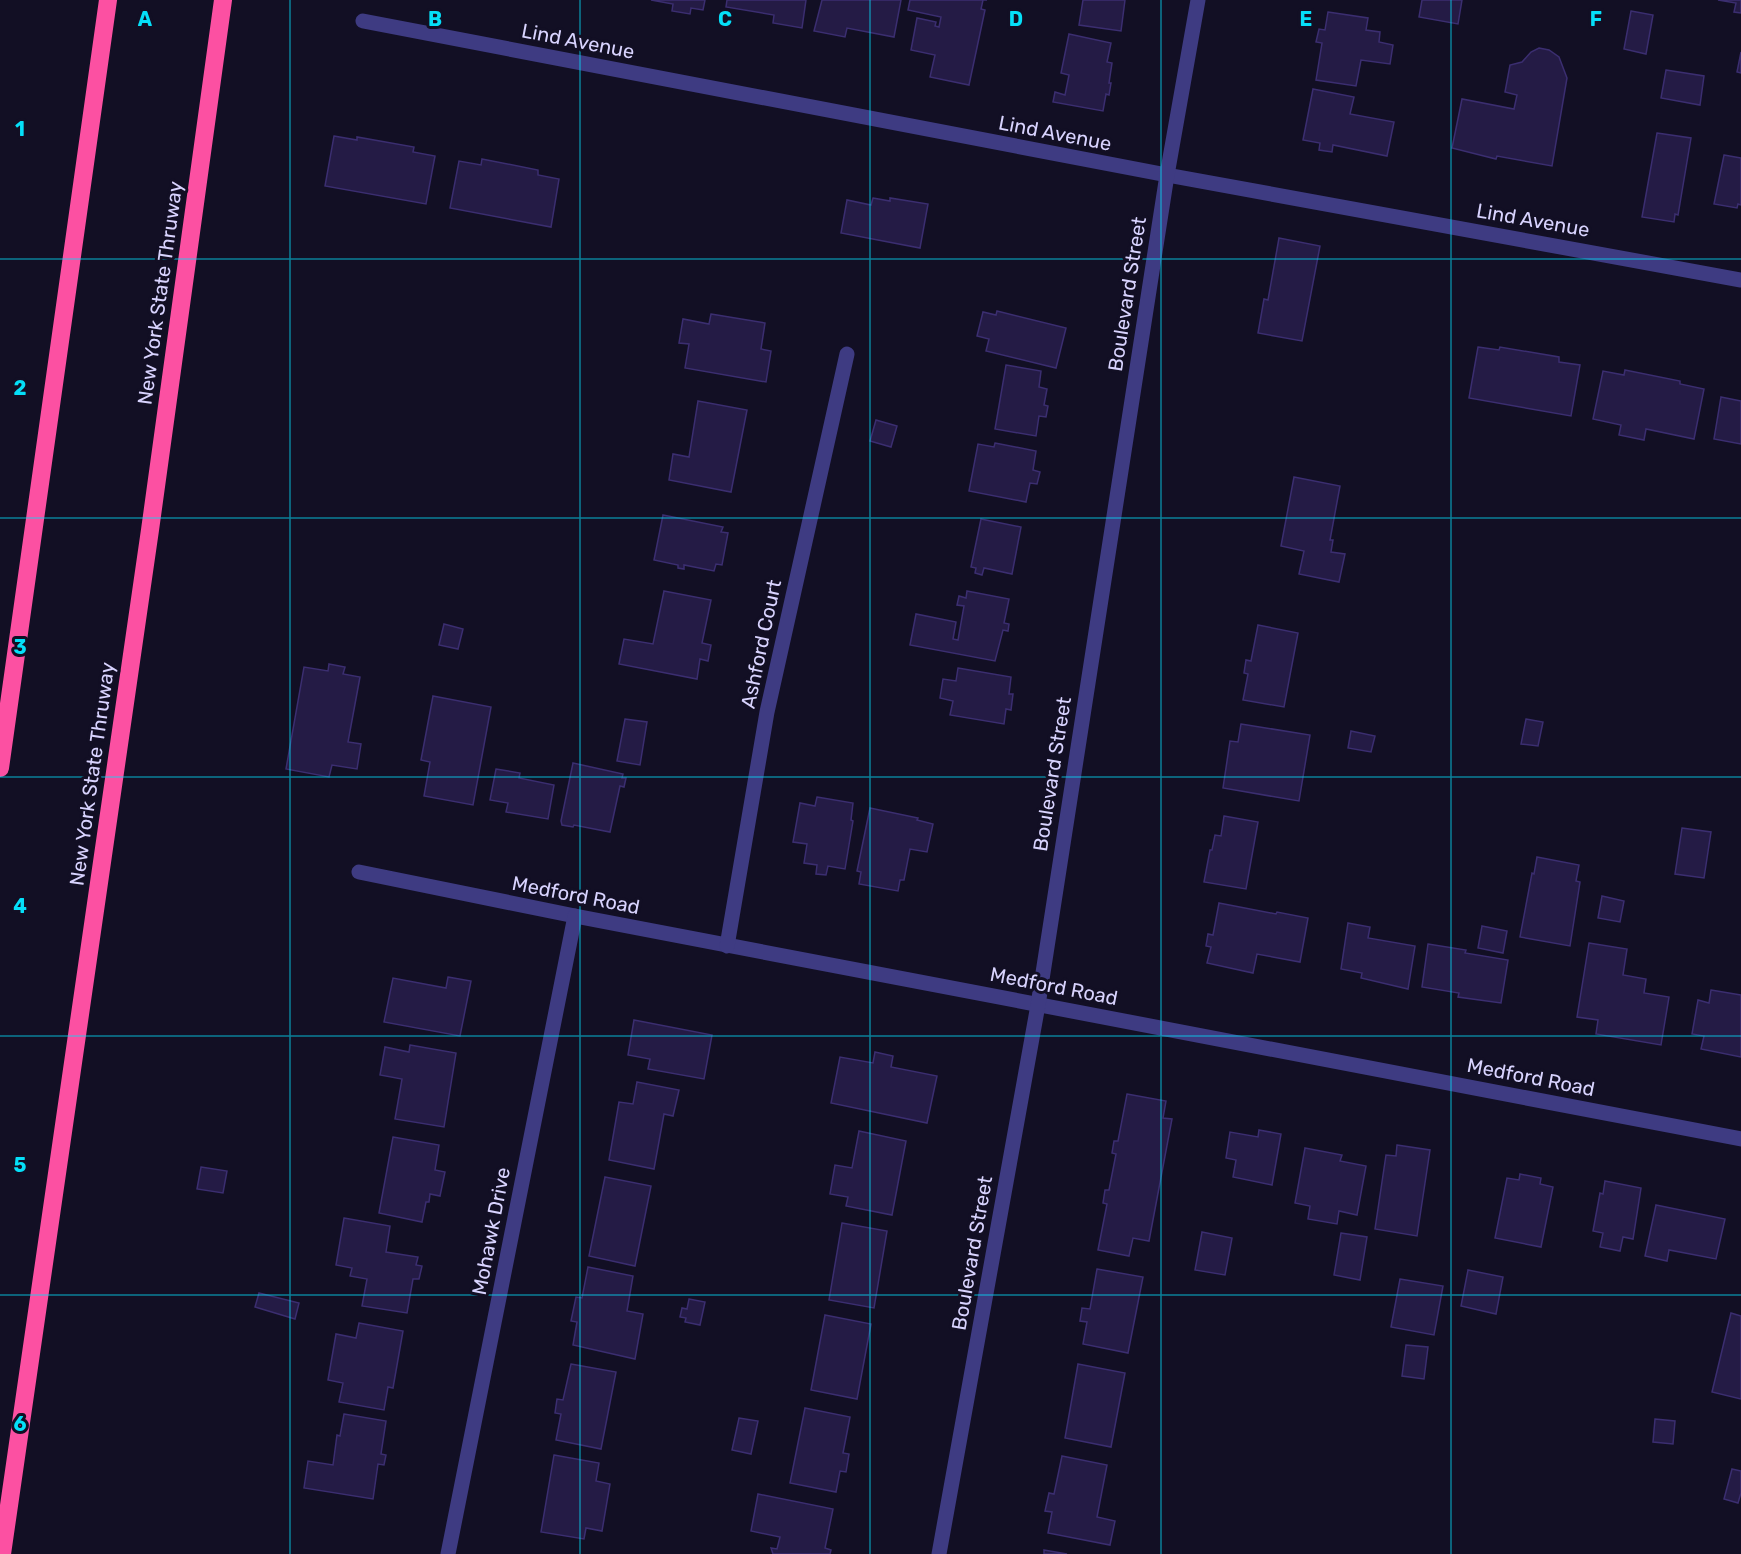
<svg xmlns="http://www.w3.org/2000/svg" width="1741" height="1554" font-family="Rubik,sans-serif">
	<rect width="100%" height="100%" fill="#120f24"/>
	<g fill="#241b45" stroke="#3b2e70" stroke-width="1.5">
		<path d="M651 0H705L703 10 691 8 690 14 672 11 673 4Z"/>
		<path d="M727 0H806L802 28 773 23 774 15 726 7Z"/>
		<path d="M822 0H901L894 37 847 28 845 37 814 31Z"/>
		<path d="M910 0H987H983L981 9 985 10 969 85 930 77 935 55 911 50 917 18 936 22 935 26 939 27 941 17 908 10Z"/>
		<path d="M1083 0H1125L1121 31 1079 25Z"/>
		<path d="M1422 0H1462L1458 24 1419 17Z"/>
		<path d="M1718 0H1741V13L1734 12 1736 3Z"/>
		<path d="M1631 11 1653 15 1646 54 1624 49Z"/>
		<path d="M1328 12 1368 18 1366 30 1380 32 1379 42 1393 45 1390 64 1361 60 1356 86 1316 80 1322 43 1316 42 1319 29 1325 30Z"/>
		<path d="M1069 34 1111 43 1107 62 1112 63 1109 83H1111L1109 95 1106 94 1103 111 1053 102 1055 92 1065 95 1069 75 1061 73Z"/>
		<path d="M1539 48 1549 50 1559 57 1567 78 1552 166 1497 156 1496 159 1452 148 1462 99 1514 109 1517 95 1505 92 1510 65 1522 62 1531 52Z"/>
		<path d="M1741 52V73L1737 72Z"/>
		<path d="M1666 70 1704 76 1700 105 1661 98Z"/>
		<path d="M1313 89 1354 97 1350 114 1394 122 1387 156 1333 145 1332 152 1319 150 1320 143 1303 140Z"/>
		<path d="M1657 133 1691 138 1678 215 1675 214 1674 222 1642 217Z"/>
		<path d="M334 136 357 140V137L414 147 413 152 435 156 426 204 325 186Z"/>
		<path d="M1724 155 1741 158V205L1738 204 1737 208 1714 204Z"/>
		<path d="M482 159 538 170V175L559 179 551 227 450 208 459 161 481 165Z"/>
		<path d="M873 198 890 201V198L928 204 920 248 841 233 847 200 871 205Z"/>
		<path d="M1279 238 1320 246 1302 341 1258 333 1264 299 1268 300Z"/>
		<path d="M997 311 1066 328 1056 368 986 351 989 339 977 336 983 312 996 315Z"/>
		<path d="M711 314 765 323 761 349 771 351 766 382 685 368 689 344 679 343 683 319 709 324Z"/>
		<path d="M1478 347 1499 350 1500 347 1559 357V362L1580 365 1571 416 1469 398Z"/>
		<path d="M1006 365 1041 371 1039 387 1047 389 1044 405 1048 406 1046 417 1039 416 1036 436 995 429Z"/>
		<path d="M1625 370 1680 381V384L1704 389 1694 439 1646 429 1644 440 1619 435 1621 425 1593 419 1603 371 1624 375Z"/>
		<path d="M1721 397 1741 401V444L1714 439Z"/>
		<path d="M698 401 747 410 731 492 669 480 673 454 689 457Z"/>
		<path d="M876 420 897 426 891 447 870 441Z"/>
		<path d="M995 443 1036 451 1033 470 1040 472 1037 484 1030 483 1026 502 969 491 978 444 994 447Z"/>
		<path d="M1294 477 1340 486 1330 540H1333L1331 552 1345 554 1339 582 1299 574 1304 551 1281 546Z"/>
		<path d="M663 515 723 527 721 532 728 533 722 565 716 564 714 571 684 565V569L678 568V565L654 560Z"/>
		<path d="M981 519 1021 527 1012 574 984 568 982 575 975 573 976 568 971 567Z"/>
		<path d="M664 591 711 600 702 643 711 645 708 661 700 659 697 679 619 664 624 639 653 644Z"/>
		<path d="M967 591 1009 599 1004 623 1009 624 1008 631 1003 630 995 661 910 645 916 614 956 622 953 639 958 640 964 606 957 605 959 596 966 598Z"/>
		<path d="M444 624 463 629 458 649 439 645Z"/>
		<path d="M1258 625 1298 633 1284 707 1243 700 1248 674 1244 673 1246 660 1251 661Z"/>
		<path d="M329 664 345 667 343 674 360 677 348 742 361 744 357 769 332 765 329 777 286 769 304 667 328 671Z"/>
		<path d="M958 668 1011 677 1009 694H1013L1011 710 1006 709 1004 724 950 715 953 701 940 698 943 679 956 681Z"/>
		<path d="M433 696 491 707 473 805 424 796 430 762 421 760Z"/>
		<path d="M625 719 647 722 640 765 617 761Z"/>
		<path d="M1526 719 1543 722 1538 746 1521 744Z"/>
		<path d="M1241 724 1310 735 1299 801 1223 788 1230 741 1238 742Z"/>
		<path d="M1351 731 1375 736 1371 752 1348 748Z"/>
		<path d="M573 763 623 774 622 778H626L624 787 620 786 610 832 574 825 573 827 562 825 561 821Z"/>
		<path d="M496 769 520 773 519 778 554 785 548 819 506 812 508 803 490 800Z"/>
		<path d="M817 797 853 803 851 820 853 821 845 869 828 866 826 875 816 874 817 865 804 863 807 844 793 842 800 803 815 806Z"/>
		<path d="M870 808 918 818 917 820 933 824 927 852 910 849 904 880H900L898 891 859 884 861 872 857 871Z"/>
		<path d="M1224 816 1258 822 1246 889 1204 882 1210 850H1212L1215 835 1221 836Z"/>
		<path d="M1682 828 1711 832 1704 878 1675 874Z"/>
		<path d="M1537 857 1579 865 1576 881 1580 882 1570 946 1520 937 1532 873 1534 874Z"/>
		<path d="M1602 896 1624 901 1620 922 1598 918Z"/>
		<path d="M1219 903 1276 914 1277 912 1308 918 1300 962 1257 954 1253 973 1207 963 1211 947 1206 946 1208 934 1213 935Z"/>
		<path d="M1348 923 1370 927 1368 938 1415 946 1408 989 1361 978 1362 973 1341 969Z"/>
		<path d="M1482 926 1507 931 1503 953 1478 948Z"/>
		<path d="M1589 943 1627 949 1623 975 1646 979 1644 993 1669 997 1661 1045 1596 1034 1598 1020 1577 1017Z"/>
		<path d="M1428 944 1466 950 1465 953 1508 960 1501 1003 1458 997 1459 993 1422 987Z"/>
		<path d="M448 977 471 981 460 1036 384 1022 393 978 446 988Z"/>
		<path d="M1711 990 1741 995V1057L1701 1049 1704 1036 1692 1034 1698 1000 1709 1003Z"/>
		<path d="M634 1020 712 1035 704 1079 648 1069 650 1059 628 1055Z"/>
		<path d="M410 1045 456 1053 444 1127 395 1119 402 1079 380 1075 385 1047 409 1052Z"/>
		<path d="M875 1052 893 1056 891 1067 937 1076 927 1123 831 1103 840 1057 873 1063Z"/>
		<path d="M637 1082 679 1090 673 1116 664 1114 654 1169 609 1160 619 1102 633 1104Z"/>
		<path d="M1127 1094 1166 1101 1163 1118 1172 1119 1149 1241 1133 1238 1129 1256 1098 1250 1107 1204 1103 1203 1105 1190H1109L1116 1154 1112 1153 1114 1141H1118Z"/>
		<path d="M1259 1130 1281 1134 1272 1185 1233 1177 1236 1160 1226 1158 1230 1132 1258 1137Z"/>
		<path d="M859 1131 906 1141 892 1215 846 1206 848 1197 830 1194 835 1165 852 1168Z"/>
		<path d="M393 1137 439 1145 435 1170 445 1172 440 1196 430 1194 429 1202H426L422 1222 379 1213Z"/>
		<path d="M1397 1145 1430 1150 1417 1236 1375 1229 1386 1155 1396 1156Z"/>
		<path d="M1305 1148 1342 1155 1340 1161 1366 1166 1357 1215 1339 1211 1337 1224 1308 1219 1310 1206 1295 1203Z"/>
		<path d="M201 1167 227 1171 223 1193 197 1189Z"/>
		<path d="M1520 1174 1541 1178 1540 1184 1553 1187 1541 1247 1495 1238 1507 1178 1519 1180Z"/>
		<path d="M605 1177 651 1186 635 1266 589 1256Z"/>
		<path d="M1605 1181 1641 1188 1633 1239 1623 1237 1620 1251 1600 1247 1603 1233 1593 1231 1600 1193 1603 1194Z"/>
		<path d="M1656 1205 1725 1219 1716 1259 1669 1250 1667 1261 1645 1256Z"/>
		<path d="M344 1218 390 1226 386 1252 418 1257 416 1265 422 1266 419 1279H413L407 1313 362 1306 367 1279 350 1276 352 1268 336 1265Z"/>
		<path d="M842 1223 887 1231 874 1308 829 1300Z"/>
		<path d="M1202 1232 1232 1238 1225 1275 1195 1270Z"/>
		<path d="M1341 1233 1367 1237 1360 1280 1334 1275Z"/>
		<path d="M588 1267 633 1276 627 1311 643 1314 635 1359 573 1345 577 1322 571 1321 576 1297 582 1298Z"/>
		<path d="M1097 1269 1143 1277 1128 1353 1083 1344 1087 1322 1080 1321 1082 1308 1090 1309Z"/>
		<path d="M1468 1270 1503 1277 1496 1314 1461 1306Z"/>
		<path d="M1400 1279 1443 1286 1434 1335 1391 1327Z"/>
		<path d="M259 1293 299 1303 295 1319 255 1307Z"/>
		<path d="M689 1299 705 1302 700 1325 685 1322 686 1318 680 1317 682 1308 687 1309Z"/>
		<path d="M1731 1313 1741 1316V1399L1712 1392Z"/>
		<path d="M825 1315 871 1324 857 1399 811 1390Z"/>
		<path d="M359 1323 403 1331 393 1388 388 1387 384 1410 339 1402 343 1383 328 1380 336 1334 356 1338Z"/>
		<path d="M1406 1345 1428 1347 1424 1379 1402 1376Z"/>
		<path d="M571 1364 616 1372 601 1449 556 1440 561 1414 555 1413 557 1399 563 1400Z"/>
		<path d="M1078 1364 1125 1373 1111 1447 1065 1438Z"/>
		<path d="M805 1408 850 1417 843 1453 849 1454 846 1472 840 1471 836 1492 790 1483Z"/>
		<path d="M344 1414 386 1421 381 1454 386 1455 384 1465 378 1464 373 1499 304 1488 308 1461 333 1465 337 1435 340 1436Z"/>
		<path d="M739 1418 758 1421 751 1454 732 1450Z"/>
		<path d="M1655 1419 1675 1421 1673 1444 1653 1442Z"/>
		<path d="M554 1455 599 1463 596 1481 610 1484 602 1531 586 1528 584 1539 541 1532Z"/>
		<path d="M1062 1456 1107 1465 1097 1517 1115 1521 1110 1545 1048 1533 1052 1512 1045 1511 1049 1493 1054 1494Z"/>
		<path d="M1732 1469 1741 1471V1493L1738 1503 1724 1499Z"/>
		<path d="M758 1494 833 1509 825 1548 831 1550 830 1554H773L771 1548 777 1549 780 1537 751 1531Z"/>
		<path d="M1044 1550 1067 1554H1044Z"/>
	</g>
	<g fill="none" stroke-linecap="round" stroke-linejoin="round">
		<g stroke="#3e3b82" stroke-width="15">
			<path d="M363 21 1167 175 1741 280"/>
			<path d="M359 872 575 916 1741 1139"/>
			<path d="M727 946 767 712 847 354"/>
			<path d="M448 1554 575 916"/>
			<path d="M939 1554 1038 1005 1167 175 1198 0"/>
		</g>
		<g stroke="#fc50a2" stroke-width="18">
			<path d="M0 768 108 0"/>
			<path d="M2 1554 150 530 223 0"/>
		</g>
	</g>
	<path fill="none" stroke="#05dff8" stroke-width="1.5" stroke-opacity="0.55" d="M290 0V1554M580 0V1554M870 0V1554M1161 0V1554M1451 0V1554M0 259H1741M0 518H1741M0 777H1741M0 1036H1741M0 1295H1741"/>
	<g text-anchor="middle" stroke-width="6" stroke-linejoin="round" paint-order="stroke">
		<g font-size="20" fill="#d8d3fe" stroke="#120f24">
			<text transform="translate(578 41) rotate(11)" y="7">Lind Avenue</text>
			<text transform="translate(1055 133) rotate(11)" y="7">Lind Avenue</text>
			<text transform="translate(1533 220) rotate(10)" y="7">Lind Avenue</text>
			<text transform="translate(160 293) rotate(-82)" y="7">New York State Thruway</text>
			<text transform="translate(1127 294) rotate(-81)" y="7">Boulevard Street</text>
			<text transform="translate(761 644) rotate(-78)" y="7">Ashford Court</text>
			<text transform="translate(92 774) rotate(-82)" y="7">New York State Thruway</text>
			<text transform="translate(1052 774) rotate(-81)" y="7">Boulevard Street</text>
			<text transform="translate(576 895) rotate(11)" y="7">Medford Road</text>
			<text transform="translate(1054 986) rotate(11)" y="7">Medford Road</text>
			<text transform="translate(1531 1077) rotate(11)" y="7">Medford Road</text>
			<text transform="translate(491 1231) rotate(-79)" y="7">Mohawk Drive</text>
			<text transform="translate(972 1253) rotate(-80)" y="7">Boulevard Street</text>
		</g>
	</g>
	<g font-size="20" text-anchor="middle" font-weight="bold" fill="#05dff8" stroke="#120f24" stroke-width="6" stroke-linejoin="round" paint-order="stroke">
		<text x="145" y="26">A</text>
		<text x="435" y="26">B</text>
		<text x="725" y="26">C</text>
		<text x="1016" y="26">D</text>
		<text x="1306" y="26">E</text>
		<text x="1596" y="26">F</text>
		<text x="20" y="136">1</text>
		<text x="20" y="395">2</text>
		<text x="20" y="654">3</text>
		<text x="20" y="913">4</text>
		<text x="20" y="1172">5</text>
		<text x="20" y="1431">6</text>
	</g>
</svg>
